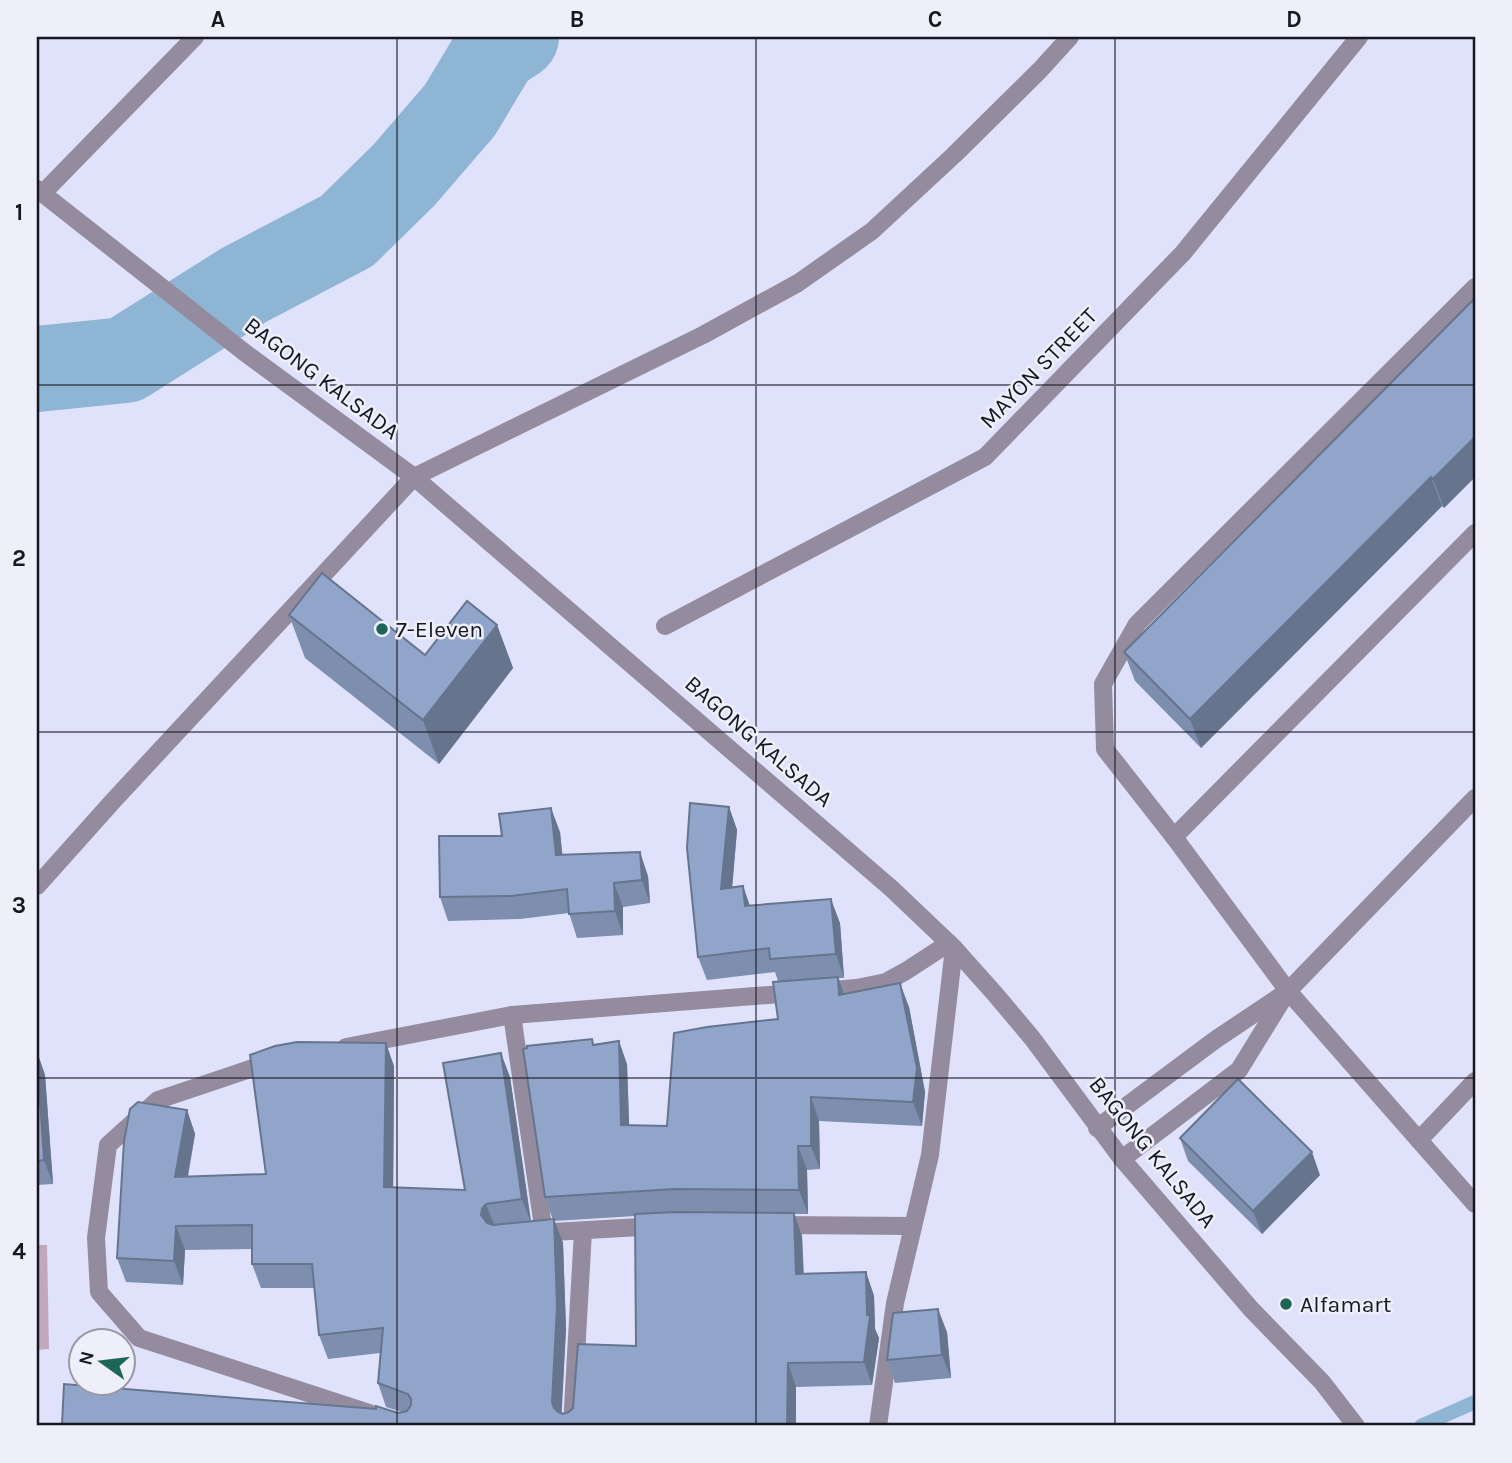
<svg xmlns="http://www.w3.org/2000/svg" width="1512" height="1463" font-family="Karla,sans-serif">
	<rect width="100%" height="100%" fill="#e0e1fb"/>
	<path fill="#c0a9bf" d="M37 1245H47L49 1349 37 1350Z"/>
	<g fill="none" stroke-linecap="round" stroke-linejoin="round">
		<path stroke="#8eb5d3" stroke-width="14" d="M1421 1426 1475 1402"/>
		<path stroke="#8eb5d3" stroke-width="86" d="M37 369 125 360 244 285 347 231 404 175 460 110 496 50 516 37"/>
		<g stroke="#948c9e" stroke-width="18">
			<path d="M43 193 195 37"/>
			<path d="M1475 287 1137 624 1103 684 1105 749 1174 837 1288 991 1475 1204"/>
			<path d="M665 626 985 457 1183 253 1359 37"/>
			<path d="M1174 837 1475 533"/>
			<path d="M37 886 113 801 414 477"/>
			<path d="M512 1015 544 1233"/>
			<path d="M346 1047 512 1015 857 988 886 982 906 971 949 943"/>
			<path d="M274 1061 158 1100 108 1145 96 1238 99 1292 139 1338 409 1426"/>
			<path d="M1097 1128 1215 1040 1288 991 1475 798"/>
			<path d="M1419 1140 1475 1081"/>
			<path d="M1122 1159 1239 1070 1284 997"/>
			<path d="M777 1225 913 1226"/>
			<path d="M535 1233 658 1226"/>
			<path d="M572 1426 583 1231"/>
			<path d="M878 1426 895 1303 930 1155 954 948"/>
		</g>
		<g stroke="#948c9e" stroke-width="18">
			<path d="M37 189 244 352 414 477 892 889 954 948 995 994 1032 1038 1122 1159 1251 1309 1322 1382 1356 1426"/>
			<path d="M414 477 703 335 798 283 872 231 954 155 1040 70 1070 37"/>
		</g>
	</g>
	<g fill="#7d8eaf" fill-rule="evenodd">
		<path d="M1475 298V477L1444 508 1442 506 1201 748 1135 681 1124 652Z"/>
		<path d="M289 615 425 655 497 625 513 668 439 764 305 658Z"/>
		<path d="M729 807 737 830 732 887 743 886 750 906 840 923 844 978H838L844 994 909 1007 925 1092 922 1126 819 1121 820 1169 807 1170 808 1214H794L802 1236 804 1274 866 1272 874 1296 875 1329 879 1338 872 1385 796 1387V1426H51L402 1412 386 1407 378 1383 380 1353 328 1359 319 1335 314 1288H261L252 1264V1249L185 1250 183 1285 126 1282 117 1258 187 1110 195 1134 188 1177 266 1174 394 1066 393 1187 465 1190 510 1077 531 1221 553 1220 545 1197 592 1039 594 1045 627 1064 629 1125 667 1126 778 1019V981L775 972 707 980 698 957ZM635 1216 636 1346 569 1412 561 1413 566 1329 563 1243 554 1221Z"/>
		<path d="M560 832 562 855 648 876 650 903 623 907V935L577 938 569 913 520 919 448 921 440 897 502 836Z"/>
		<path d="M37 1052 45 1075 53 1184 37 1185Z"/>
		<path d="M1180 1138 1320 1175 1262 1234 1188 1161Z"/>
		<path d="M947 1332 951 1378 895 1383 887 1360Z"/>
	</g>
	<g fill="#66748e">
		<path d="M1475 437V477L1444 508 1433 479Z"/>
		<path d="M1431 477 1442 506 1201 748 1190 719Z"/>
		<path d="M497 625 513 668 439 764 423 720Z"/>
		<path d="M729 807 737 830 730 913 721 889Z"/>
		<path d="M551 808 560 832 565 879 556 855Z"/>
		<path d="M640 852 648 876 650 903 642 880Z"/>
		<path d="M614 883 623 907V935L615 911Z"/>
		<path d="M743 886 751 910 745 906Z"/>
		<path d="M831 899 840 923 844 978 836 954Z"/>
		<path d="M838 977 846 1000 839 995Z"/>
		<path d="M900 983 909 1007 925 1092 922 1126 913 1102Z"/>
		<path d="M619 1041 627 1064 630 1149 621 1125Z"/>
		<path d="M386 1043 394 1066 393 1211 384 1187Z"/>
		<path d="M37 1052 45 1075 53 1184 44 1160Z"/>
		<path d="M501 1053 510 1077 531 1223 522 1199Z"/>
		<path d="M811 1097 819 1121 820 1169 811 1146Z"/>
		<path d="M187 1110 195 1134 183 1201 175 1177Z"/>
		<path d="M798 1146 807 1170 808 1214 799 1190Z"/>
		<path d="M1312 1152 1320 1175 1262 1234 1253 1211Z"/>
		<path d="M486 1204 495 1227 490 1233 481 1215 482 1209Z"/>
		<path d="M794 1213 802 1236 804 1298 796 1274Z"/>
		<path d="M554 1219 563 1243 566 1329 561 1426 552 1402Z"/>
		<path d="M176 1226 185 1250 183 1285 174 1261Z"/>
		<path d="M866 1272 874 1296 875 1329 879 1338 872 1385 864 1362 867 1315Z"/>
		<path d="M938 1309 947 1332 951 1378 942 1355Z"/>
		<path d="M788 1363 796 1387V1426H787Z"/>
	</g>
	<g fill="#91a5cb" stroke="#66748e" stroke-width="2">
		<path d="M1475 298V437L1433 479 1431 477 1190 719 1124 652Z"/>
		<path d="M322 573 425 655 467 601 497 625 423 720 289 615Z"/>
		<path d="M690 803 729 807 721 889 743 886 745 906 831 899 836 954 770 959 769 948 698 957 687 848Z"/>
		<path d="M551 808 556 855 640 852 642 880 614 883 615 911 569 914 567 889 511 896 440 897 439 836H502L499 814Z"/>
		<path d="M838 977 839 995 900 983 917 1068 913 1102 811 1097V1146H798L799 1190 675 1189 545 1197 523 1049 527 1048V1046L592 1039 593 1045 619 1041 621 1125 667 1126 674 1033 707 1027 778 1019 773 982Z"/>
		<path d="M297 1042 386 1043 384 1187 465 1190 443 1063 501 1053 522 1199 486 1204 482 1209 481 1215 487 1223 493 1225 554 1219 557 1306 552 1402 554 1408 558 1412 563 1414 569 1412 573 1408 578 1344 636 1346 635 1214 676 1212 794 1213 796 1274 866 1272 867 1315H870L864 1362 788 1363 787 1426H51L62 1425 64 1384 376 1409V1406L398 1413 407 1411 411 1405V1399L408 1394 378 1383 383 1328 319 1335 312 1264H252V1225L176 1226 174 1261 117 1258 124 1141 130 1109 138 1102 187 1110 175 1177 266 1174 250 1055 275 1046Z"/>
		<path d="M37 1054 44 1160 37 1161Z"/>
		<path d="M1238 1079 1312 1152 1253 1211 1180 1138Z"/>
		<path d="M938 1309 942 1355 887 1360 893 1313Z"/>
	</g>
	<path fill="none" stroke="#171722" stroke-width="2" stroke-opacity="0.55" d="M397 37V1426M756 37V1426M1115 37V1426M37 385H1475M37 732H1475M37 1078H1475"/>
	<g fill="#1e6559" stroke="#efeffc" stroke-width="2.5">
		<circle cx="382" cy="629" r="7"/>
		<circle cx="1286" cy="1304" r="7"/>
	</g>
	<g text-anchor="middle" stroke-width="5" stroke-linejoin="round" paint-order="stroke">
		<g font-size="23" fill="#171722" stroke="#efeffc">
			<text transform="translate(1038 368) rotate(-46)" y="8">MAYON STREET</text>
			<text transform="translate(322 378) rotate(37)" y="8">BAGONG KALSADA</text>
			<text transform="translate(759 741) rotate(41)" y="8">BAGONG KALSADA</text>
			<text transform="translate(1153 1152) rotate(51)" y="8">BAGONG KALSADA</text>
		</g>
		<g font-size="23" fill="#171722" stroke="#efeffc" text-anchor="start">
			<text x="396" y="637">7-Eleven</text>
			<text x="1300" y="1312">Alfamart</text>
		</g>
	</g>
	<rect width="1512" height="1463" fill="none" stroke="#efeffc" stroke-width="77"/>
	<g transform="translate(102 1362) rotate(284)"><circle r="33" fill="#efeffc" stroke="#9999a5" stroke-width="2"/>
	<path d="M0-5L12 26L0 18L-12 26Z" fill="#1e6559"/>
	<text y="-10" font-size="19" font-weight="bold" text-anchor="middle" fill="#171722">N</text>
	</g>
	<rect x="38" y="38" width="1436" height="1386" fill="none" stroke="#171722" stroke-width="2.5"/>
	<g font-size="23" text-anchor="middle" font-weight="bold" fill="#171722">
		<text x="218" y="27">A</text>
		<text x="577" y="27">B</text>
		<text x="935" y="27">C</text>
		<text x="1294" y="27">D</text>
		<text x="19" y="220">1</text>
		<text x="19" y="566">2</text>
		<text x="19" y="913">3</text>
		<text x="19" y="1259">4</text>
	</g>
</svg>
